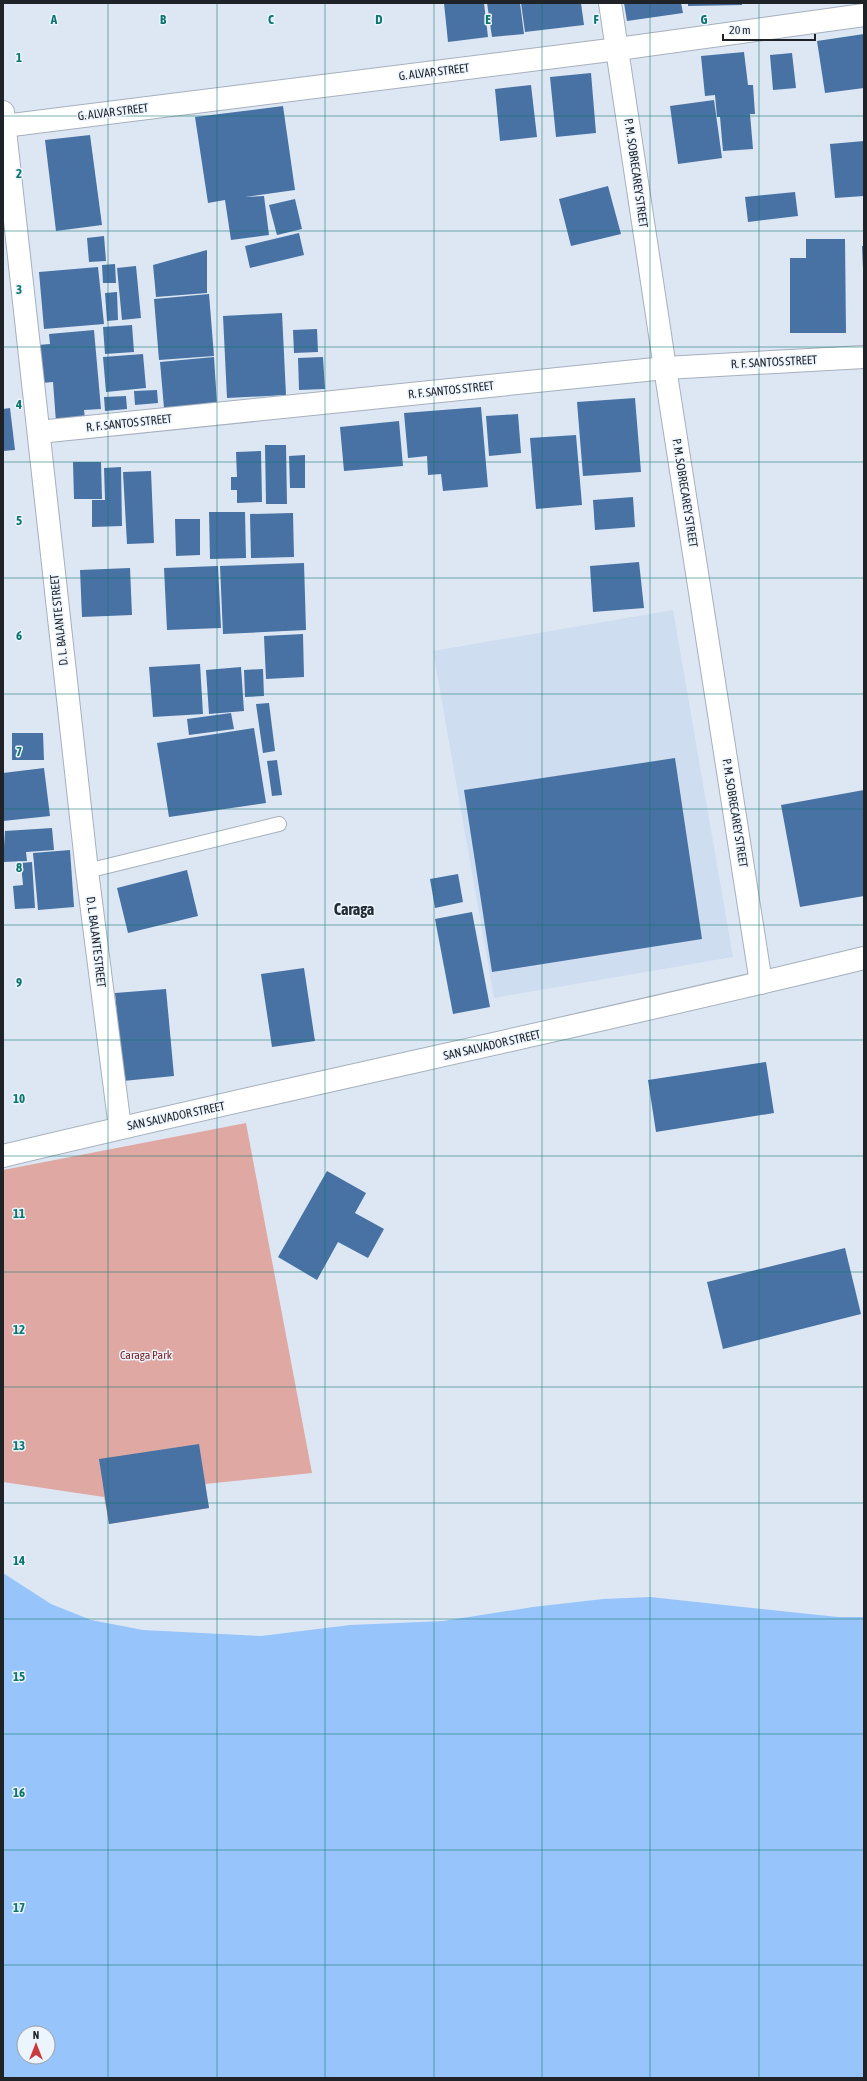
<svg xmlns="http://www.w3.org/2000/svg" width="867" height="2081" font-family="'Asap Condensed',sans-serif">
	<rect width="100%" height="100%" fill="#dde7f4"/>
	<path fill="#ceddf0" d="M673 610 733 957 494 998 433 651Z"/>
	<path fill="#dfa8a2" d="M246 1123 312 1473 205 1484 209 1508 109 1524 104 1497 3 1482V1170Z"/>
	<path fill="#97c5fb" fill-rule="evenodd" d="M3 1573 51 1604 91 1620 143 1630 261 1636 350 1625 443 1621 533 1607 603 1599 650 1597 838 1617H864V2078H3ZM24 2033H48V2057H24Z"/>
	<g fill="#4772a3">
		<path d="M444 3H484L488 37 448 42Z"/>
		<path d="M487 3H520L524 34 492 37Z"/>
		<path d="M521 3H581L584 25 525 32Z"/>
		<path d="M624 3H681L683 13 627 21Z"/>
		<path d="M688 3H742V5L688 6Z"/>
		<path d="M864 34V88L825 93 817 41Z"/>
		<path d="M744 52 748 85H753L755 114H750L753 149 723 151 720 117H717L715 95 705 96 701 56Z"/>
		<path d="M792 53 796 88 773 90 770 55Z"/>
		<path d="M591 73 596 133 556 137 550 77Z"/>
		<path d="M531 85 537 137 500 141 495 89Z"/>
		<path d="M714 100 722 158 678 164 670 106Z"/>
		<path d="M283 106 295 190 245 197 264 196 269 235 231 240 225 200 208 203 195 117Z"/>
		<path d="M90 135 102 225 56 231 45 140Z"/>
		<path d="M864 141V196L835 198 830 144Z"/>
		<path d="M608 186 621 234 571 246 559 199Z"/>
		<path d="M795 192 798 216 748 222 745 197Z"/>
		<path d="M295 199 302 229 277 235 269 205Z"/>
		<path d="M299 233 304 255 250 268 245 246Z"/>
		<path d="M104 236 106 261 89 262 87 238Z"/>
		<path d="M806 239H845L846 333H790V258H806Z"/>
		<path d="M862 246H864V268H863Z"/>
		<path d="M207 250V293L156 297 153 265Z"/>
		<path d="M115 264 116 283H103L102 265Z"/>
		<path d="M136 266 141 318 122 320 117 268Z"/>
		<path d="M98 267 104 324 44 329 39 272Z"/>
		<path d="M117 292 118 320 107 321 105 293Z"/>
		<path d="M209 294 214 356 159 360 154 299Z"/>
		<path d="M282 313 286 395 227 398 223 316Z"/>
		<path d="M132 325 134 352 105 354 103 327Z"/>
		<path d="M317 329 318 352 294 353 293 330Z"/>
		<path d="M94 330 101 409 84 410 85 419 56 422 53 382 41 383 38 345 50 344 49 334Z"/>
		<path d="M143 354 146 388 106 392 103 357Z"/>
		<path d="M214 357 217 404 164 408 160 362Z"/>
		<path d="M323 357 325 389 299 390 298 358Z"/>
		<path d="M157 390 158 403 135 405 134 391Z"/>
		<path d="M126 396 127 409 105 411 104 397Z"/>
		<path d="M635 398 641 472 583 476 577 402Z"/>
		<path d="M481 407 488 487 443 491 441 474 428 475 427 456 408 458 404 413Z"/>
		<path d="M10 408 15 450 3 451V409Z"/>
		<path d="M518 414 521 453 489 456 486 416Z"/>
		<path d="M399 421 403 466 344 471 340 427Z"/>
		<path d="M576 435 582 505 536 509 530 438Z"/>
		<path d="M265 445H286L287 504H266Z"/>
		<path d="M261 451 262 502 237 503V490H231V477H237L236 452Z"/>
		<path d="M305 455V488H290L289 456Z"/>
		<path d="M73 462H101L102 499H74Z"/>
		<path d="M121 467 122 526 92 527V500H105L104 468Z"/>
		<path d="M151 471 154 543 127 544 123 472Z"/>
		<path d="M633 497 635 527 595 530 593 500Z"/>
		<path d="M209 512H245L246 558 210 559Z"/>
		<path d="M293 513 294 557 251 558 250 514Z"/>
		<path d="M175 519H200V555L176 556Z"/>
		<path d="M639 562 644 608 593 612 590 566Z"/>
		<path d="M304 563 306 630 223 634 220 566Z"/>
		<path d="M218 566 221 628 167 630 164 568Z"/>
		<path d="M130 568 132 615 82 617 80 570Z"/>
		<path d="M303 634 304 677 266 679 264 636Z"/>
		<path d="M200 664 203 714 153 717 149 667Z"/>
		<path d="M241 667 244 711 209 714 206 670Z"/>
		<path d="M263 669 264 696 245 697 244 670Z"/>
		<path d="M269 703 275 751 263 753 256 704Z"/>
		<path d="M231 713 234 729 189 735 187 719Z"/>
		<path d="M254 728 266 803 169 817 157 743Z"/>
		<path d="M12 733H43L44 760H12Z"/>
		<path d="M675 758 702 939 492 972 464 790Z"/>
		<path d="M277 760 282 795 272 796 267 761Z"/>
		<path d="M44 768 50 816 3 821V773Z"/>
		<path d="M864 790V896L800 907 781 805Z"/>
		<path d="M52 828 54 850 26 852 27 861 3 862 5 831Z"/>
		<path d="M70 850 74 907 38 910 33 853Z"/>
		<path d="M32 862 35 908 15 909 13 886 23 885 21 863Z"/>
		<path d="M187 870 198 916 128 933 117 888Z"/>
		<path d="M458 874 463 902 435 908 430 879Z"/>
		<path d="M472 912 490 1007 453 1014 435 919Z"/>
		<path d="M304 968 315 1041 272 1047 261 974Z"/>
		<path d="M166 989 174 1076 123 1081 115 993Z"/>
		<path d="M766 1062 774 1113 656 1132 648 1080Z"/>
		<path d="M327 1171 366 1193 355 1213 384 1229 368 1258 338 1242 317 1280 278 1257Z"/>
		<path d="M845 1248 861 1314 723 1349 707 1282Z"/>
		<path d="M199 1444 209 1508 109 1524 99 1459Z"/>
	</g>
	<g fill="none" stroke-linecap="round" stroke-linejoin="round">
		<defs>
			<path id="service" d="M87 871 279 824"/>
			<g id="minor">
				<path d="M610 3 665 368 761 983"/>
				<path d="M3 112 87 871 120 1128"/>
				<path d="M4 126 618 49 864 15"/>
				<path d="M39 432 665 368 864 357"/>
				<path d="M3 1156C289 1087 578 1028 864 958"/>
			</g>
		</defs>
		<use href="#service" stroke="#a6b0bc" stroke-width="16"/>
		<use href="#minor" stroke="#a6b0bc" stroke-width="24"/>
		<use href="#service" stroke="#fff" stroke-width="14"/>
		<use href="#minor" stroke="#fff" stroke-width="22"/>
	</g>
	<path fill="none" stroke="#0f766e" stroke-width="1" stroke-opacity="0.55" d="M108 3V2078M217 3V2078M325 3V2078M434 3V2078M542 3V2078M650 3V2078M759 3V2078M3 116H864M3 231H864M3 347H864M3 462H864M3 578H864M3 694H864M3 809H864M3 925H864M3 1040H864M3 1156H864M3 1272H864M3 1387H864M3 1503H864M3 1619H864M3 1734H864M3 1850H864M3 1965H864"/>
	<g text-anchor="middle" stroke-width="3" stroke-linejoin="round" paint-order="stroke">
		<g font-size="12" fill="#1f2327" stroke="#ecf4fe">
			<text transform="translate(434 72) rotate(-7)" y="4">G. ALVAR STREET</text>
			<text transform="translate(113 112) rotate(-7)" y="4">G. ALVAR STREET</text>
			<text transform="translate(636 173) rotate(82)" y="4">P. M. SOBRECAREY STREET</text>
			<text transform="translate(774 362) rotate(-3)" y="4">R. F. SANTOS STREET</text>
			<text transform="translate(451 390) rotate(-6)" y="4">R. F. SANTOS STREET</text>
			<text transform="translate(129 423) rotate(-6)" y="4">R. F. SANTOS STREET</text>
			<text transform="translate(685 493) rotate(81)" y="4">P. M. SOBRECAREY STREET</text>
			<text transform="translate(59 620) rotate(-96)" y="4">D. L. BALANTE STREET</text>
			<text transform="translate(735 813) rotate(81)" y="4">P. M. SOBRECAREY STREET</text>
			<text transform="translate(96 942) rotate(83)" y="4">D. L. BALANTE STREET</text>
			<text transform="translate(492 1045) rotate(-13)" y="4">SAN SALVADOR STREET</text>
			<text transform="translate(176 1116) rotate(-12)" y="4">SAN SALVADOR STREET</text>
		</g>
		<g font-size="12" fill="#7d2625" stroke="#ecf4fe">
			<text x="146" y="1359">Caraga Park</text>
		</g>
		<g font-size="16" font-weight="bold" fill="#222a34" stroke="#ecf4fe">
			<text x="354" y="915">Caraga</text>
		</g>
	</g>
	<g font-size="13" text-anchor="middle" font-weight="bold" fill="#0f766e" stroke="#ecf4fe" stroke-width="3" stroke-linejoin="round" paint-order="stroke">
		<text x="54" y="24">A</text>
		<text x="163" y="24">B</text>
		<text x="271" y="24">C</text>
		<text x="379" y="24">D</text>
		<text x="488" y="24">E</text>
		<text x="596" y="24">F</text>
		<text x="704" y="24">G</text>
		<text x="19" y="62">1</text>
		<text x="19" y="178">2</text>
		<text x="19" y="294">3</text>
		<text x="19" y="409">4</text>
		<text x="19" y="525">5</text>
		<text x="19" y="640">6</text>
		<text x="19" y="756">7</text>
		<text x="19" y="872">8</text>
		<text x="19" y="987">9</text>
		<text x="19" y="1103">10</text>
		<text x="19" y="1218">11</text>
		<text x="19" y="1334">12</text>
		<text x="19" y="1450">13</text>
		<text x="19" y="1565">14</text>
		<text x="19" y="1681">15</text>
		<text x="19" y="1797">16</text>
		<text x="19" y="1912">17</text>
	</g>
	<rect width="867" height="2081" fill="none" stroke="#1f2327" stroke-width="8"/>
	<g transform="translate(36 2045)"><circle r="19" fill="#ecf4fe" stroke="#9aa0a8"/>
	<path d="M0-3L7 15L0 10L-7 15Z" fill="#ca3c3b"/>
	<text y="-6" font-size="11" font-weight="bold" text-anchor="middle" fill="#1f2327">N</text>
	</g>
	<path d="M723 34v6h92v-6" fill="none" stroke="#1f2327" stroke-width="2"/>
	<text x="729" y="34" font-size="12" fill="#1f2327" stroke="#ecf4fe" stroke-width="3" paint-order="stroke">20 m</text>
</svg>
